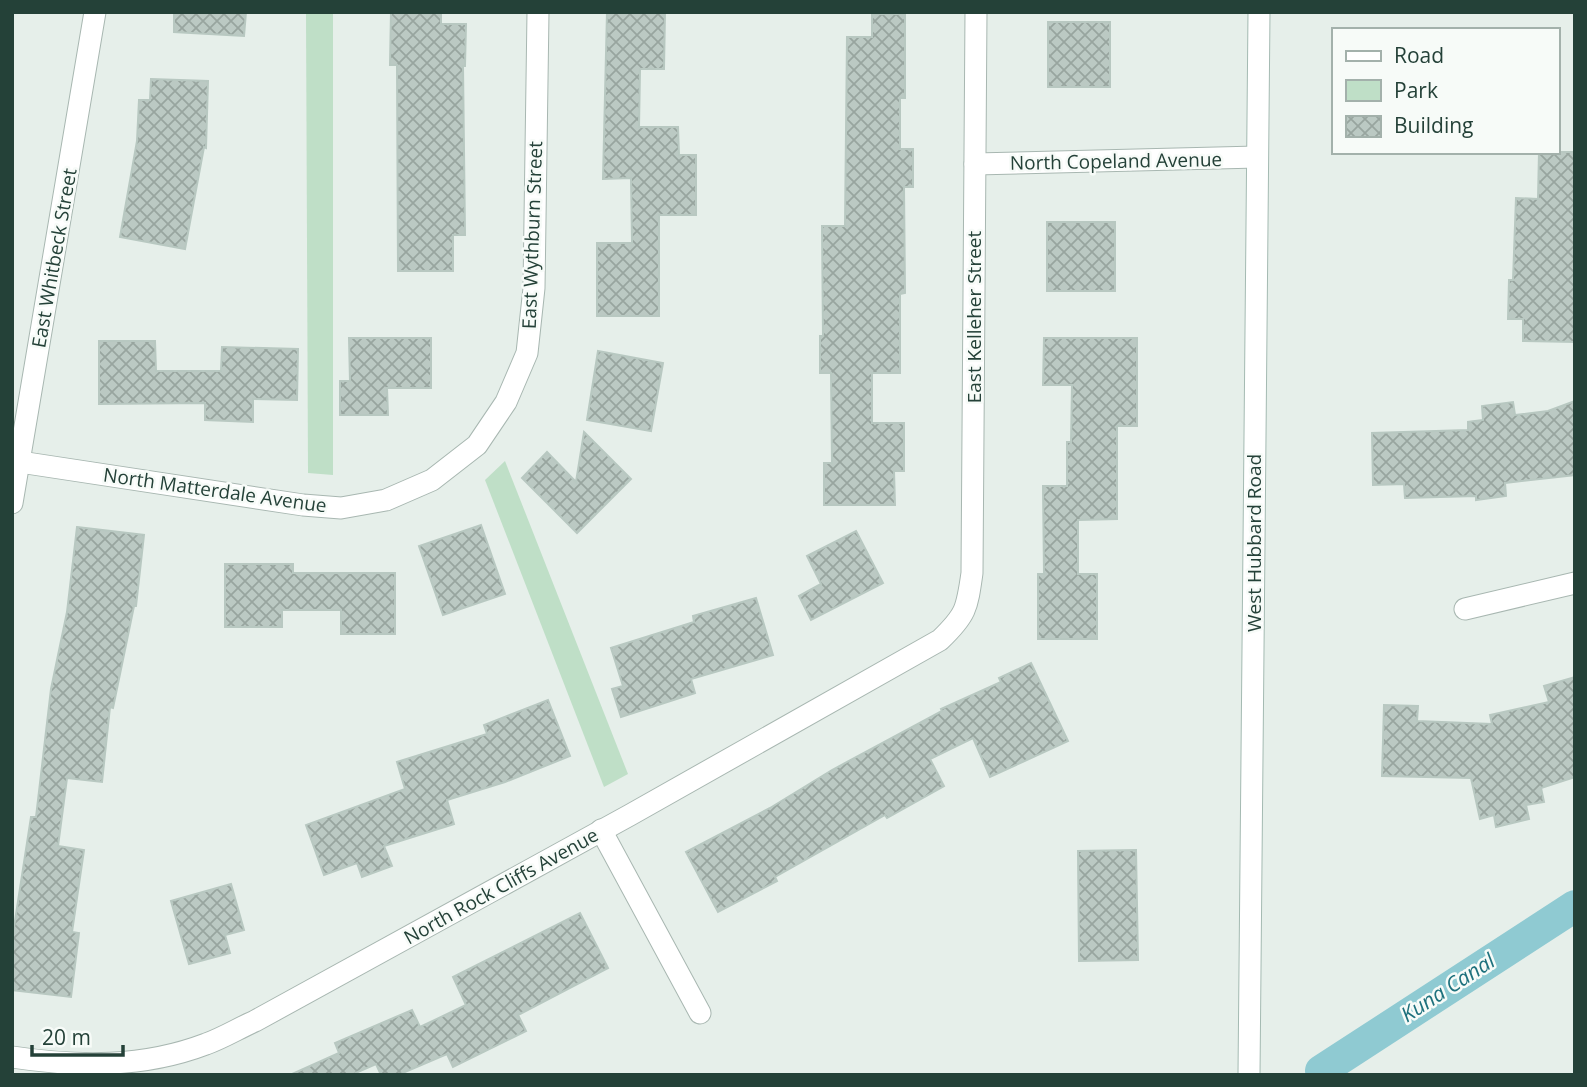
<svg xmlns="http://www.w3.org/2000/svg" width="1587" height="1087" font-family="'Open Sans',sans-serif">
	<defs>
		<pattern id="building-cross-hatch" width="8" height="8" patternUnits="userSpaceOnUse" patternTransform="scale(1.75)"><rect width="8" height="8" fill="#bbc9c3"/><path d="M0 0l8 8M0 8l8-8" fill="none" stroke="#98a59f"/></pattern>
	</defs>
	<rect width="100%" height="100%" fill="#e6efea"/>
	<g fill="#bfdfc7">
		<path d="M306 12H333V475L308 473Z"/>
		<path d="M505 461 628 774 604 787 485 480Z"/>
	</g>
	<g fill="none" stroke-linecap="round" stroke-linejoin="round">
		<path stroke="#8fcad2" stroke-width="32" d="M1321 1071 1575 906"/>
	</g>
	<g fill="url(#building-cross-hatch)" stroke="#b8c8c1" stroke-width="2">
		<path d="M174 12H246L244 36 174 32Z"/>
		<path d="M391 12H441V24H466L465 66H463L465 235H453V271H398L397 65H390Z"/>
		<path d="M607 12H665L664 69H640L639 127H678L679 155H696V215H659V316H597V243H632L631 178 603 179Z"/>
		<path d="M872 14H905V98H900V149H913V187H904L905 293 900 294V373H872V423H904V471H894L895 505H824V463H832L831 373H820V336H823L822 226H845L847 37H872Z"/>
		<rect x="1048" y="22" width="62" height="65"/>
		<path d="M151 79 208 81 206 148 204 147 185 249 120 237 137 141 139 100H150Z"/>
		<path d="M1539 152H1575V342L1523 341V319H1508L1509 280H1513L1516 198 1538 199Z"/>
		<rect x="1047" y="222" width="68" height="69"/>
		<path d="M349 338H431V388H387L388 415H340V381H350Z"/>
		<path d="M1044 338H1137V426H1117V519L1078 520V574H1097V639H1038V574H1044L1043 486H1067V442H1071L1072 385H1043Z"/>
		<path d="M99 341H155L156 371H221L222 347 298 349 297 400 253 399V422L205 420V403L99 404Z"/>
		<path d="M598 351 663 363 651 431 587 420Z"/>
		<path d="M1575 401V475L1505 483 1506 496 1476 500V496L1405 498 1404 484 1373 485 1372 433 1468 430V422L1483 420 1482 406 1513 402 1515 415 1548 411Z"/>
		<path d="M584 432 631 479 577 533 522 478 547 452 576 482Z"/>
		<path d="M481 525 505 594 443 615 419 546Z"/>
		<path d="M77 527 144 535 136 606H134L113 708 110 707 102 782 67 778 58 846 84 850 72 932 79 933 71 997 12 990V940L31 817H36L51 689 67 612Z"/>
		<path d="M856 531 883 583 811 620 799 596 821 584 807 556Z"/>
		<path d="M225 564H293V573H395V634H341V610H282V627H225Z"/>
		<path d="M756 598 773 655 691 679 695 693 621 717 612 689 623 686 611 648 694 622 693 616Z"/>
		<path d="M1031 663 1068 741 990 777 973 738 930 759 944 786 887 818 885 815 775 877 777 881 718 912 686 852 770 808 832 770 942 711 941 709 1001 682 999 678Z"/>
		<path d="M1575 677V777L1541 788 1544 802 1526 805 1529 819 1496 827 1494 815 1480 819 1471 778 1382 776 1384 705 1418 706 1417 721 1492 724 1490 715 1549 702 1544 686Z"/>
		<path d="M548 700 570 756 505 782 447 800 454 824 384 846 392 866 362 877 357 863 324 875 306 825 405 789 397 762 487 734 484 725Z"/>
		<path d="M1136 850 1138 960 1079 961 1078 851Z"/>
		<path d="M231 884 244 930 225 935 230 953 189 964 171 901Z"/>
		<path d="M580 913 608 968 518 1015 526 1031 453 1067 447 1054 398 1075H381L376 1064 351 1075H290L339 1053 335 1043 412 1010 420 1027 466 1005 453 977Z"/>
	</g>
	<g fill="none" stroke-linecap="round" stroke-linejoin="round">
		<defs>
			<g id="street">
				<path d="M975 164 1257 157"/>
				<path d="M20 462 303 505 341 508 386 500 432 480 477 445 506 402 527 353 534 288 538 12"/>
				<path d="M12 503 95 12"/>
				<path d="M1465 609 1575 583"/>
				<path d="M601 830 700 1013"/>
				<path d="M12 1057C78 1067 143 1068 206 1044 223 1038 239 1028 255 1021L630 815 940 640C966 615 967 609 972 573L976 12"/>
			</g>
			<path id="secondary" d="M1249 1075 1259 12"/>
		</defs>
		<use href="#street" stroke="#a8b7b1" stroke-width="23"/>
		<use href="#secondary" stroke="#a4bab2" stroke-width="23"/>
		<use href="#street" stroke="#fff" stroke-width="21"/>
		<use href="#secondary" stroke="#fff" stroke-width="21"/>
	</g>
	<g text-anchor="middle" stroke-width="5" stroke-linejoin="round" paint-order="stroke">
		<g font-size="19" fill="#244138" stroke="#f7fbf8">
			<text transform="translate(1116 161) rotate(-1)" y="7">North Copeland Avenue</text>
			<text transform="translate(532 235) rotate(-88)" y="7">East Wythburn Street</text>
			<text transform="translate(54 258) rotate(-80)" y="7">East Whitbeck Street</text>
			<text transform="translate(974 317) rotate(-90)" y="7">East Kelleher Street</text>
			<text transform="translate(215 490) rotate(8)" y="7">North Matterdale Avenue</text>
			<text transform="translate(1254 543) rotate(-90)" y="7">West Hubbard Road</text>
			<text transform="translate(501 886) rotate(-29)" y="7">North Rock Cliffs Avenue</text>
		</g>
		<g font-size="21" font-style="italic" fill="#1e717d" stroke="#f7fbf8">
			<text transform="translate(1448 988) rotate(-33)" y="7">Kuna Canal</text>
		</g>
	</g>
	<rect width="1587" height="1087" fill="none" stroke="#244138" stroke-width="28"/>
	<rect x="1332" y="28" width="228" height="126" fill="#f7fbf8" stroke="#a3b1ab" stroke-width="2"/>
	<rect x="1346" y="51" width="35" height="10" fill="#ffffff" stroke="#a3b1ab" stroke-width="2"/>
	<text x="1394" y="63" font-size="21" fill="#244138">Road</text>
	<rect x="1346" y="80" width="35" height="21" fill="#bfdfc7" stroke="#a3b1ab" stroke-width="2"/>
	<text x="1394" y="98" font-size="21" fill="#244138">Park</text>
	<rect x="1346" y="116" width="35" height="21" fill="url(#building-cross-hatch)" stroke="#a3b1ab" stroke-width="2"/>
	<text x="1394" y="133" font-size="21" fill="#244138">Building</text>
	<path d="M32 1045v10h91v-10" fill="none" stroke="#244138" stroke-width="3.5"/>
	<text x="42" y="1045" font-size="21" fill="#244138" stroke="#f7fbf8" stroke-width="5" paint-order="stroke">20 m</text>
</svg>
